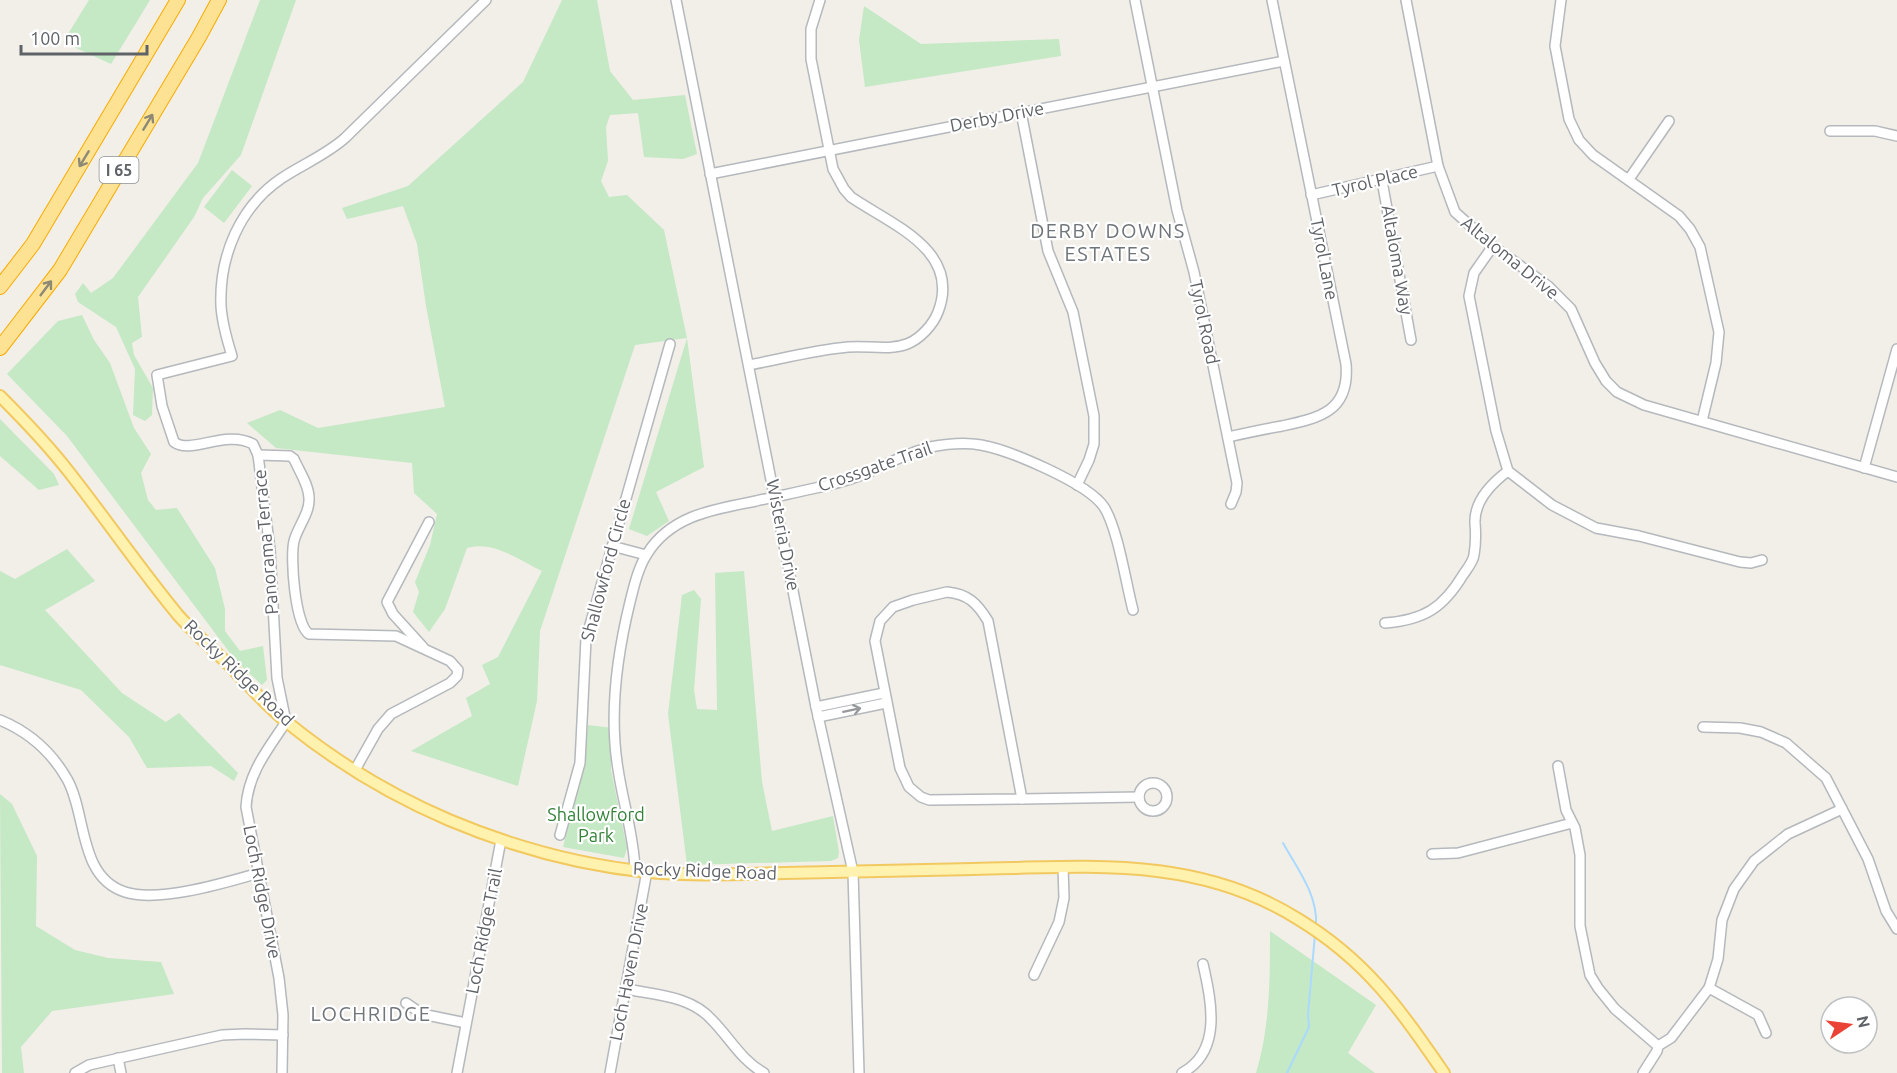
<svg xmlns="http://www.w3.org/2000/svg" width="1897" height="1073" font-family="Ubuntu,sans-serif">
	<rect width="100%" height="100%" fill="#f1efe8"/>
	<g fill="#c5e8c5">
		<path d="M89 0H150L111 64 63 42Z"/>
		<path d="M260 0H296L241 155 203 198 194 217 138 297 142 337 132 343 134 355 153 388 152 415 145 421 133 415 135 369 116 327 78 302 75 294 83 283 91 293 113 278 198 163Z"/>
		<path d="M562 0H597L610 71 633 100 685 95 697 154 683 159 644 157 638 113 610 115 606 127 608 161 601 181 609 197 627 195 664 230 687 338 704 467 656 492 669 521 647 536 629 529 687 338 635 345 540 631 537 701 518 786 411 751 472 716 466 698 490 684 482 665 498 657 542 571C519 560 493 540 467 548L445 609 429 632 413 612 419 592 415 582 430 545 437 514 414 493 412 463 276 448 247 423 280 410 318 428 445 407 426 306 417 244 403 206 347 219 342 208 408 186 523 82Z"/>
		<path d="M864 6 921 44 1059 39 1061 56 865 87 859 40Z"/>
		<path d="M232 170 252 186 224 223 204 207Z"/>
		<path d="M82 315 94 340 110 363 134 428 151 454 141 473 148 500 156 510 177 508 215 568 225 609V631L240 651 263 646 267 680 262 685 236 661 67 436 7 374 58 321Z"/>
		<path d="M0 419 54 474 59 485 39 490 0 456Z"/>
		<path d="M67 549 95 581 45 610 122 693 166 722 179 713 238 773 234 781 211 766 147 768 129 737 81 690 0 665V571L15 579Z"/>
		<path d="M744 571 762 782 772 831 833 816 839 852 838 858 831 861 687 865 668 714 682 595 694 590 701 599 694 690 697 709 717 710 715 573Z"/>
		<path d="M588 725 613 728 611 770 627 848 624 858 563 847 584 765Z"/>
		<path d="M0 794 12 804 37 856 36 926 75 950 108 958 161 962 174 994 52 1011 21 1047 24 1073H2Z"/>
		<path d="M1270 931 1376 1005 1348 1053 1375 1073H1256C1270 1027 1270 980 1270 931Z"/>
	</g>
	<g fill="none" stroke-linecap="round" stroke-linejoin="round">
		<g stroke="#aadaff" stroke-width="2">
			<path d="M1283 843C1297 868 1318 895 1316 925"/>
			<path d="M1287 1073 1309 1027 1308 1014 1315 934"/>
		</g>
		<defs>
			<g id="minor">
				<path d="M676 0 816 707 853 872 859 1073"/>
				<path d="M1135 0 1177 210 1194 272 1237 483 1236 492 1231 504"/>
				<path d="M1406 0 1438 166 1455 212 1493 246 1548 286 1571 309 1595 363 1606 381 1617 392 1644 405 1897 477"/>
				<path d="M1561 0 1555 46 1569 119 1579 140 1593 155 1679 216 1690 229 1700 247 1719 332 1716 363 1702 421"/>
				<path d="M1021 112 1048 251 1073 312 1094 416V444L1089 460 1077 485"/>
				<path d="M1830 131H1875L1897 136"/>
				<path d="M710 174 1284 61"/>
				<path d="M1629 179 1669 121"/>
				<path d="M1382 181 1411 340"/>
				<path d="M1311 195 1438 166"/>
				<path d="M1493 246 1474 273 1469 296 1496 431 1508 471 1552 505 1596 528 1639 536 1740 562 1751 563 1762 560"/>
				<path d="M749 365C781 359 814 350 848 347 867 345 888 351 907 344 920 339 933 325 938 312 962 250 890 224 851 197L844 189 833 169 811 59V29L820 0"/>
				<path d="M1228 437C1246 433 1264 429 1282 426 1320 418 1350 411 1346 364L1272 0"/>
				<path d="M258 455 290 456 294 459C299 471 309 485 309 498 310 513 298 526 294 541 290 557 295 625 309 634L396 636 450 661 458 670 457 676 450 683 391 714 378 729 355 770"/>
				<path d="M1864 468 1897 349"/>
				<path d="M612 546 646 555"/>
				<path d="M947 592C968 594 977 603 988 621L1022 799 929 800 921 797 909 787 900 768 875 641 880 621 893 607 913 600Z"/>
				<path d="M1385 623C1424 620 1443 608 1463 575 1467 569 1473 562 1474 555 1476 543 1476 534 1475 523 1474 500 1492 483 1508 471"/>
				<path d="M423 647 393 614 387 602 429 522"/>
				<path d="M816 707 884 693"/>
				<path d="M818 717 886 703"/>
				<path d="M0 720C29 732 51 751 67 779 87 814 78 877 125 892 159 903 224 883 259 873"/>
				<path d="M1703 727 1740 728 1761 732 1786 743 1826 778 1868 859 1886 911 1897 929"/>
				<path d="M1558 766 1566 810 1575 828 1580 855V926L1590 975 1598 988 1615 1009 1658 1046"/>
				<circle cx="1153" cy="797" r="14"/>
				<path d="M1022 799 1139 797"/>
				<path d="M560 835 580 763 586 639 670 344"/>
				<path d="M1432 854 1458 853 1572 823"/>
				<path d="M635 870C634 836 623 803 618 769 609 715 617 655 630 602 634 586 638 568 647 554 671 515 715 509 756 501 778 496 799 492 820 487 840 483 859 477 878 468 895 460 911 452 930 447 946 444 964 442 981 445 1009 450 1088 483 1104 507 1118 529 1126 584 1133 610"/>
				<path d="M1034 975 1059 922 1064 898 1063 867"/>
				<path d="M1709 988 1758 1015 1766 1033"/>
				<path d="M626 989C656 995 691 996 712 1020 730 1038 741 1060 764 1073"/>
				<path d="M406 1003 422 1014 466 1023"/>
				<path d="M118 1058 121 1073"/>
				<path d="M75 1073 89 1065 222 1035 245 1034 283 1035"/>
				<path d="M282 1073 283 1015 279 978 246 807C248 773 268 749 286 722L277 678 270 550 258 455 253 444C225 429 191 455 174 442L162 406 157 375 232 356C227 340 222 323 221 306 219 256 240 206 282 178 303 164 326 155 345 138L486 0"/>
				<path d="M457 1073 501 840"/>
				<path d="M610 1073 647 871"/>
				<path d="M1182 1073C1223 1051 1211 1000 1203 964"/>
				<path d="M1643 1073 1657 1051 1658 1046 1671 1038 1709 988 1718 959 1722 920 1734 889 1754 861 1788 834 1842 809"/>
			</g>
			<path id="major" d="M0 396C24 420 48 445 69 472 106 519 140 569 178 615 193 632 211 647 227 663 247 683 266 706 288 723 336 762 393 796 449 820 513 847 579 865 648 872 693 876 739 874 785 873 848 872 910 870 973 869 1087 867 1196 855 1298 919 1367 961 1399 1008 1444 1073"/>
			<g id="highway">
				<path d="M0 287 33 244 178 0"/>
				<path d="M0 348 60 270 199 37 219 0"/>
			</g>
		</defs>
		<use href="#minor" stroke="#b5b8bc" stroke-width="12"/>
		<use href="#major" stroke="#f2c960" stroke-width="14"/>
		<use href="#highway" stroke="#f9ab00" stroke-width="16"/>
		<use href="#minor" stroke="#fff" stroke-width="9"/>
		<use href="#major" stroke="#fff2af" stroke-width="10"/>
		<use href="#highway" stroke="#fde293" stroke-width="14"/>
	</g>
	<defs><path id="oneway-shaft" d="M-6 0H5M1.5-3L5.5 0L1.5 3" fill="none" stroke-width="1.6" stroke-linecap="round" stroke-linejoin="round" transform="scale(1.5)"/></defs>
	<g stroke="#8e8975">
		<use href="#oneway-shaft" transform="translate(148 122) rotate(-59)"/>
		<use href="#oneway-shaft" transform="translate(84 159) rotate(121)"/>
		<use href="#oneway-shaft" transform="translate(46 288) rotate(-53)"/>
	</g>
	<use stroke="#979a9d" href="#oneway-shaft" transform="translate(852 710) rotate(-12)"/>
	<g text-anchor="middle" stroke-width="4.5" stroke-linejoin="round" paint-order="stroke">
		<rect fill="#fff" stroke="#8f9295" stroke-width="1.5" x="99.5" y="157" width="39" height="26" rx="4.5"/>
		<g font-size="16" font-weight="bold" fill="#5f6368">
			<text x="119" y="176">I 65</text>
		</g>
		<g font-size="18" fill="#5f6368" stroke="#fff">
			<text transform="translate(997 117) rotate(-11)" y="6">Derby Drive</text>
			<text transform="translate(1375 181) rotate(-13)" y="6">Tyrol Place</text>
			<text transform="translate(1510 258) rotate(39)" y="6">Altaloma Drive</text>
			<text transform="translate(1324 259) rotate(79)" y="6">Tyrol Lane</text>
			<text transform="translate(1397 260) rotate(80)" y="6">Altaloma Way</text>
			<text transform="translate(1204 322) rotate(78)" y="6">Tyrol Road</text>
			<text transform="translate(875 467) rotate(-19)" y="6">Crossgate Trail</text>
			<text transform="translate(783 535) rotate(79)" y="6">Wisteria Drive</text>
			<text transform="translate(266 542) rotate(-95)" y="6">Panorama Terrace</text>
			<text transform="translate(606 570) rotate(-75)" y="6">Shallowford Circle</text>
			<text transform="translate(239 673) rotate(44)" y="6">Rocky Ridge Road</text>
			<text transform="translate(705 871) rotate(2)" y="6">Rocky Ridge Road</text>
			<text transform="translate(262 892) rotate(79)" y="6">Loch Ridge Drive</text>
			<text transform="translate(484 931) rotate(-79)" y="6">Loch Ridge Trail</text>
			<text transform="translate(629 972) rotate(-79)" y="6">Loch Haven Drive</text>
		</g>
		<g font-size="18" fill="#348238" stroke="#fff">
			<text x="596" y="821">Shallowford<tspan x="596" dy="21">Park</tspan></text>
		</g>
		<g font-size="20" letter-spacing="1.5" fill="#70757a" stroke="#fff">
			<text x="1108" y="238">DERBY DOWNS<tspan x="1108" dy="23">ESTATES</tspan></text>
			<text x="371" y="1021">LOCHRIDGE</text>
		</g>
	</g>
	<g transform="translate(1849 1025) rotate(77)"><circle r="28" fill="#ffffff" stroke="#bfc1c3" stroke-width="1.5"/>
	<path d="M0-4.5L10 22L0 15L-10 22Z" fill="#ea4335"/>
	<text y="-9" font-size="16" font-weight="bold" text-anchor="middle" fill="#5f6368">N</text>
	</g>
	<path d="M21 45v9h126v-9" fill="none" stroke="#5f6368" stroke-width="3"/>
	<text x="30" y="45" font-size="18" fill="#5f6368" stroke="#ffffff" stroke-width="4.5" paint-order="stroke">100 m</text>
</svg>
